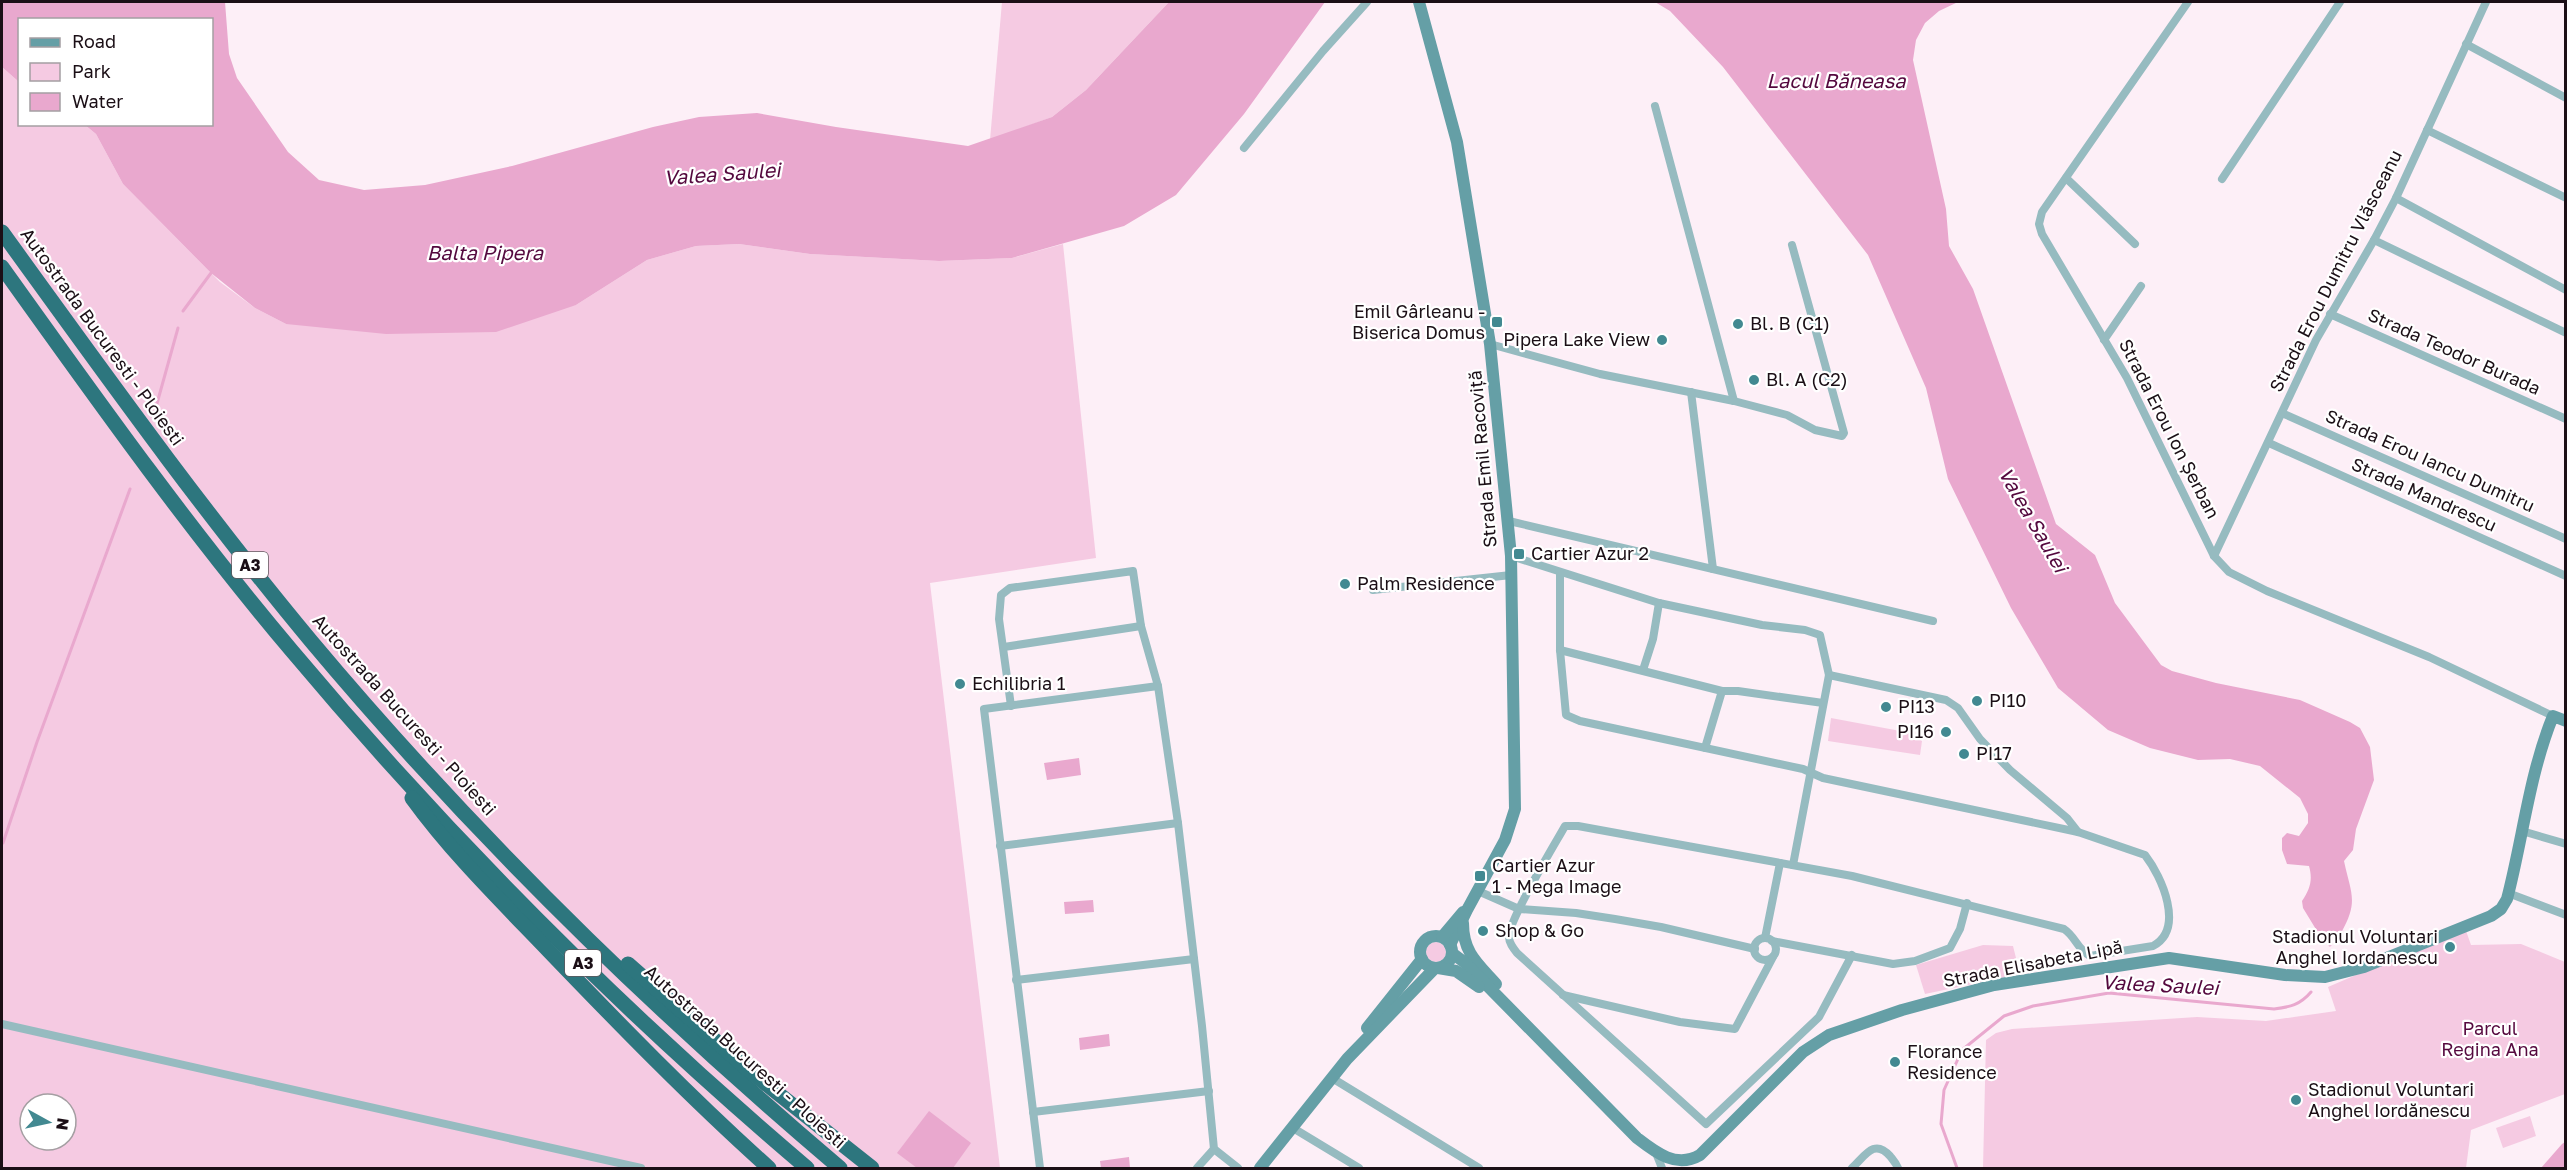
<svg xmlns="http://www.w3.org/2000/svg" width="2567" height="1170" font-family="'Golos Text',sans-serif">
	<rect width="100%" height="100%" fill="#fdeff7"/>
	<g fill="#f5cae2" fill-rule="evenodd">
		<path d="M1002 2H1169L1086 90 1052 117 990 140Z"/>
		<path d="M2 67 19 82 20 124 85 125 96 134 123 184 220 282 255 308 286 324 576 305 647 260 696 246 739 244 810 254 939 261 1012 258 1063 244 1096 558 930 583 1000 1168H2ZM30 1104H66V1140H30Z"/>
		<path d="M1831 718 1911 733 1922 741 1920 755 1828 741Z"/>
		<path d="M2465 928 2471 945 2521 944 2565 962V1094L2471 1130 2466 1168H1983L1986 1040 1996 1033 2012 1029 2197 1017 2266 1021 2336 1011 2328 987Z"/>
		<circle cx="1436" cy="952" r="10"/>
		<path d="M1983 945 2013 946 2020 974 1925 994 1916 965Z"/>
		<path d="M2530 1116 2536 1136 2503 1148 2496 1128Z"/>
	</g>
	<g fill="#e9a8ce">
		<path d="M2 2H225L229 54 237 78 288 152 319 180 364 190 425 185 512 166 653 127 699 117 757 113 836 127 968 146 1052 117 1086 90 1169 2H1325L1244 114 1176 195 1124 226 1012 258 939 261 810 254 739 244 696 246 647 260 576 305 496 332 386 334 286 324 255 308 211 273 123 184 96 134 85 125 212 124V20H20L19 82 2 67Z"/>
		<path d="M1655 2H1958L1939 11 1925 23 1916 40 1913 60 1946 209 1949 246 1973 289 2056 524 2095 555 2115 603 2161 665 2172 671 2216 683 2300 700 2350 722 2360 728 2370 747 2374 780 2356 829 2353 850 2344 861C2351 894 2359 901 2341 933L2317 931 2303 908 2302 901C2310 889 2313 880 2309 866L2287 864 2282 850V838L2287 833 2299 836 2308 823V814L2300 798 2260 766 2230 759 2198 760 2150 748 2108 730 2058 688 2011 608 1948 479 1926 388 1868 255 1723 67 1670 11Z"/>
		<path d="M1079 758 1081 775 1047 780 1044 763Z"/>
		<path d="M1093 900 1094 912 1065 914 1064 902Z"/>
		<path d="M1109 1034 1110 1046 1080 1050 1079 1038Z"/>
		<path d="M929 1111 971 1143 953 1168H917L897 1153Z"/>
		<path d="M2565 1142V1168H2541L2562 1144Z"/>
		<path d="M1129 1157 1130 1168H1101L1100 1161Z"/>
	</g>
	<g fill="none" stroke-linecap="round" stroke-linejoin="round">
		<g stroke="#e9a8ce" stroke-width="3">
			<path d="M183 311 211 273"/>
			<path d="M156 407 178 328"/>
			<path d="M3 843 37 742 130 489"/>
			<path d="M2330 945 2331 932"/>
			<path d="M1957 1168 1941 1124 1944 1090 1962 1050 2004 1016 2033 1006 2109 993 2274 1009C2290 1007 2300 1005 2311 992"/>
		</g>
		<g stroke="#96bbc0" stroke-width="8">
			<path d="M2188 2 2042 212 2039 224 2042 234 2127 378 2214 556 2229 572 2267 591 2429 657 2553 716"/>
			<path d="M2466 44 2566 98"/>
			<path d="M1655 106 1734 401"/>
			<path d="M2427 130 2566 198"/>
			<path d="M1244 148 1323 51 1367 2"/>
			<path d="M2066 178 2135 244"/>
			<path d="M2222 179 2340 2"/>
			<path d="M2396 198 2566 290"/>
			<path d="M2374 240 2566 333"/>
			<path d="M2330 314 2566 419"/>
			<path d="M2104 340 2141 286"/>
			<path d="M1490 344 1600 374 1734 401 1787 415 1815 430 1842 436 1844 433 1792 245"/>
			<path d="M1691 392 1713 569"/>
			<path d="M2282 413 2566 539"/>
			<path d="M2269 443 2566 576"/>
			<path d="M1509 521 1933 621"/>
			<path d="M1511 556 1659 603 1762 625 1805 630 1820 635 1829 675 1793 865"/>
			<path d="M2214 556 2316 340 2374 240 2396 198 2486 2"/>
			<path d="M1560 573V650L1566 715 1580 721 1803 769 1823 778 2078 832 2145 855C2162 877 2185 929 2153 946L2090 956C2076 948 2076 937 2064 929L1852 876 1578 826H1565C1555 844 1508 921 1509 937 1509 943 1513 948 1517 953L1706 1124 1819 1017 1852 955"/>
			<path d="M1373 590 1511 575"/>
			<path d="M1004 647 1141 626"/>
			<path d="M1560 650 1722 691H1738L1823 703"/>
			<path d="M1643 670 1653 639 1659 603"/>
			<path d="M1829 675 1946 700 1958 708 1980 739 2010 770 2067 818 2078 832"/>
			<path d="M1011 706 999 619 1001 595 1010 588 1133 571 1141 626 1158 686 1178 823 1202 1026 1214 1149 1238 1168"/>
			<path d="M1705 748 1722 691"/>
			<path d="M2522 831 2566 844"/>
			<path d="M1000 846 1178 823"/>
			<path d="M1478 891 1519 909 1576 913 1615 919 1661 927 1755 949"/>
			<path d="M2508 893 2566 915"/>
			<path d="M1765 938 1780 863"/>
			<circle cx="1765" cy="949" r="11"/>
			<path d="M1772 941 1893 964 1915 961 1950 948 1960 929 1967 903"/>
			<path d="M1016 980 1194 959"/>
			<path d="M1563 995 1680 1022 1735 1029 1773 957"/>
			<path d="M2 1024 641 1168"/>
			<path d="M1332 1078 1479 1168"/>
			<path d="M1033 1112 1209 1091"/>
			<path d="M1293 1128 1359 1168"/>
			<path d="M1656 1153 1662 1168"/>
			<path d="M1040 1168 984 709 1158 686"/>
			<path d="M1197 1168 1214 1149"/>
			<path d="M1852 1168C1865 1156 1874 1138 1890 1156 1894 1161 1896 1163 1898 1168"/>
		</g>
		<g stroke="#659fa6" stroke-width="12">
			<path d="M1419 2 1457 142 1490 344 1511 556 1515 809 1505 840 1467 910 1450 945"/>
			<path d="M1463 923C1463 953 1478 964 1496 984"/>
			<circle cx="1436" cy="952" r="16"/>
			<path d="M1442 937 1463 912"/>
			<path d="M1452 953 1464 962 1637 1138C1655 1152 1676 1169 1700 1155L1803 1052 1829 1035 1902 1010 1994 985 2169 958 2285 975 2325 977 2364 967 2491 916 2501 909 2507 899C2523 838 2529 775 2553 716L2566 721"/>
			<path d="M1438 968 1456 971 1479 987"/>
			<path d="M1367 1028 1422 959"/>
			<path d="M1260 1168 1347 1059 1435 968"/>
		</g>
		<g stroke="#2d767e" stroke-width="15">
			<path d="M2 232C102 370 201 509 311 641 471 832 650 1007 840 1168"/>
			<path d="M2 267C95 397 188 528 292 651 448 837 622 1011 807 1168"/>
			<path d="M412 798C452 853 501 901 548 950 620 1025 692 1099 769 1168"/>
			<path d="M628 964 751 1072 872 1168"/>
		</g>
	</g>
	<g fill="#428991" stroke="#fff" stroke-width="2">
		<rect x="1491" y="316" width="12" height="12" rx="3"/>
		<circle cx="1738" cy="324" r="6"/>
		<circle cx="1662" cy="340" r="6"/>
		<circle cx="1754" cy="380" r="6"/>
		<rect x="1513" y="548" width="12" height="12" rx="3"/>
		<circle cx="1345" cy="584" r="6"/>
		<circle cx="960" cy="684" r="6"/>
		<circle cx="1977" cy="701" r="6"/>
		<circle cx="1886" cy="707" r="6"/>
		<circle cx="1946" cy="732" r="6"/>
		<circle cx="1964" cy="754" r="6"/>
		<rect x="1474" y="870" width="12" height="12" rx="3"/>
		<circle cx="1483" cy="931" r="6"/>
		<circle cx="2450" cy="947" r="6"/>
		<circle cx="1895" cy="1062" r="6"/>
		<circle cx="2296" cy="1100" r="6"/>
	</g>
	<g text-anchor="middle" stroke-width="4.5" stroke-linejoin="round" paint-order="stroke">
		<g fill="#fff" stroke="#5f575c" stroke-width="1.5">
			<rect x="232" y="552" width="36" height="26" rx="4.5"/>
			<rect x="565" y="950" width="36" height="26" rx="4.5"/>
		</g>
		<g font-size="16" font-weight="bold" fill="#1b0f16">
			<text x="250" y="571">A3</text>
			<text x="583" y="969">A3</text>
		</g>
		<g font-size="18" fill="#1b0f16" stroke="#fff">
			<text transform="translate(2336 271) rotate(-63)" y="6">Strada Erou Dumitru Vlăsceanu</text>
			<text transform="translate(102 337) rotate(54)" y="6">Autostrada Bucuresti - Ploiesti</text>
			<text transform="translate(2454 352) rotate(24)" y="6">Strada Teodor Burada</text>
			<text transform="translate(2169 429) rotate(63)" y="6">Strada Erou Ion Șerban</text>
			<text transform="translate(1483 459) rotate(-95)" y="6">Strada Emil Racoviță</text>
			<text transform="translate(2430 461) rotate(24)" y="6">Strada Erou Iancu Dumitru</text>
			<text transform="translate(2424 495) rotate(24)" y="6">Strada Mandrescu</text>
			<text transform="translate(404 715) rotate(48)" y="6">Autostrada Bucuresti - Ploiesti</text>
			<text transform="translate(2033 964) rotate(-11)" y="6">Strada Elisabeta Lipă</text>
			<text transform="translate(745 1057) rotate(42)" y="6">Autostrada Bucuresti - Ploiesti</text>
		</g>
		<g font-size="18" fill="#1b0f16" stroke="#fff" text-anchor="start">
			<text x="1485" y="318" text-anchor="end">Emil Gârleanu -<tspan x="1485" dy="21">Biserica Domus</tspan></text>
			<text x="1750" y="330">Bl. B (C1)</text>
			<text x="1650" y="346" text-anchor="end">Pipera Lake View</text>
			<text x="1766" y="386">Bl. A (C2)</text>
			<text x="1531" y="560">Cartier Azur 2</text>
			<text x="1357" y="590">Palm Residence</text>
			<text x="972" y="690">Echilibria 1</text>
			<text x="1989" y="707">PI10</text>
			<text x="1898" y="713">PI13</text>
			<text x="1934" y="738" text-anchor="end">PI16</text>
			<text x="1976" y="760">PI17</text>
			<text x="1492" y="872">Cartier Azur<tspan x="1492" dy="21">1 - Mega Image</tspan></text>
			<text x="1495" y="937">Shop &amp; Go</text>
			<text x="2438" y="943" text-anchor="end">Stadionul Voluntari<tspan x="2438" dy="21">Anghel Iordanescu</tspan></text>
			<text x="1907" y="1058">Florance<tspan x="1907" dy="21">Residence</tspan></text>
			<text x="2308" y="1096">Stadionul Voluntari<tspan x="2308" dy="21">Anghel Iordănescu</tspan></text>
		</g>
		<g font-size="18" fill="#56093f" stroke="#fff">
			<text x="2490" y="1035">Parcul<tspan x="2490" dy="21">Regina Ana</tspan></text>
		</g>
		<g font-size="20" font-style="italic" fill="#54083e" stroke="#fff">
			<text x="1836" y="88">Lacul Băneasa</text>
			<text transform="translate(722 174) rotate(-4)" y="7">Valea Saulei</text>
			<text x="485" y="260">Balta Pipera</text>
			<text transform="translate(2033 520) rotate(60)" y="7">Valea Saulei</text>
			<text transform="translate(2160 985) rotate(3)" y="7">Valea Saulei</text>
		</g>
	</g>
	<rect width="2567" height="1170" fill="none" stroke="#1b0f16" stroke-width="6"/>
	<rect x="18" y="18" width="195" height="108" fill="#ffffff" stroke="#a49fa2" stroke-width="1.5"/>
	<rect x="30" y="38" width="30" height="9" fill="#659fa6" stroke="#a49fa2" stroke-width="1.5"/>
	<text x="72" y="48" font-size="18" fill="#1b0f16">Road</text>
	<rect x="30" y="63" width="30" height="18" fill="#f5cae2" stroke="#a49fa2" stroke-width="1.5"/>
	<text x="72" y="78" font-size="18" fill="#1b0f16">Park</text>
	<rect x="30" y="93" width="30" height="18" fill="#e9a8ce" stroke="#a49fa2" stroke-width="1.5"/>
	<text x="72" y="108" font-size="18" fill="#1b0f16">Water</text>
	<g transform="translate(48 1122) rotate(98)"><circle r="28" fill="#ffffff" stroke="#a49fa2" stroke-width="1.5"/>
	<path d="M0-4.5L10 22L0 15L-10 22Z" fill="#428991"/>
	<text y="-9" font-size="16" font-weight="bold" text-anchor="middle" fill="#1b0f16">N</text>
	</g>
</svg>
